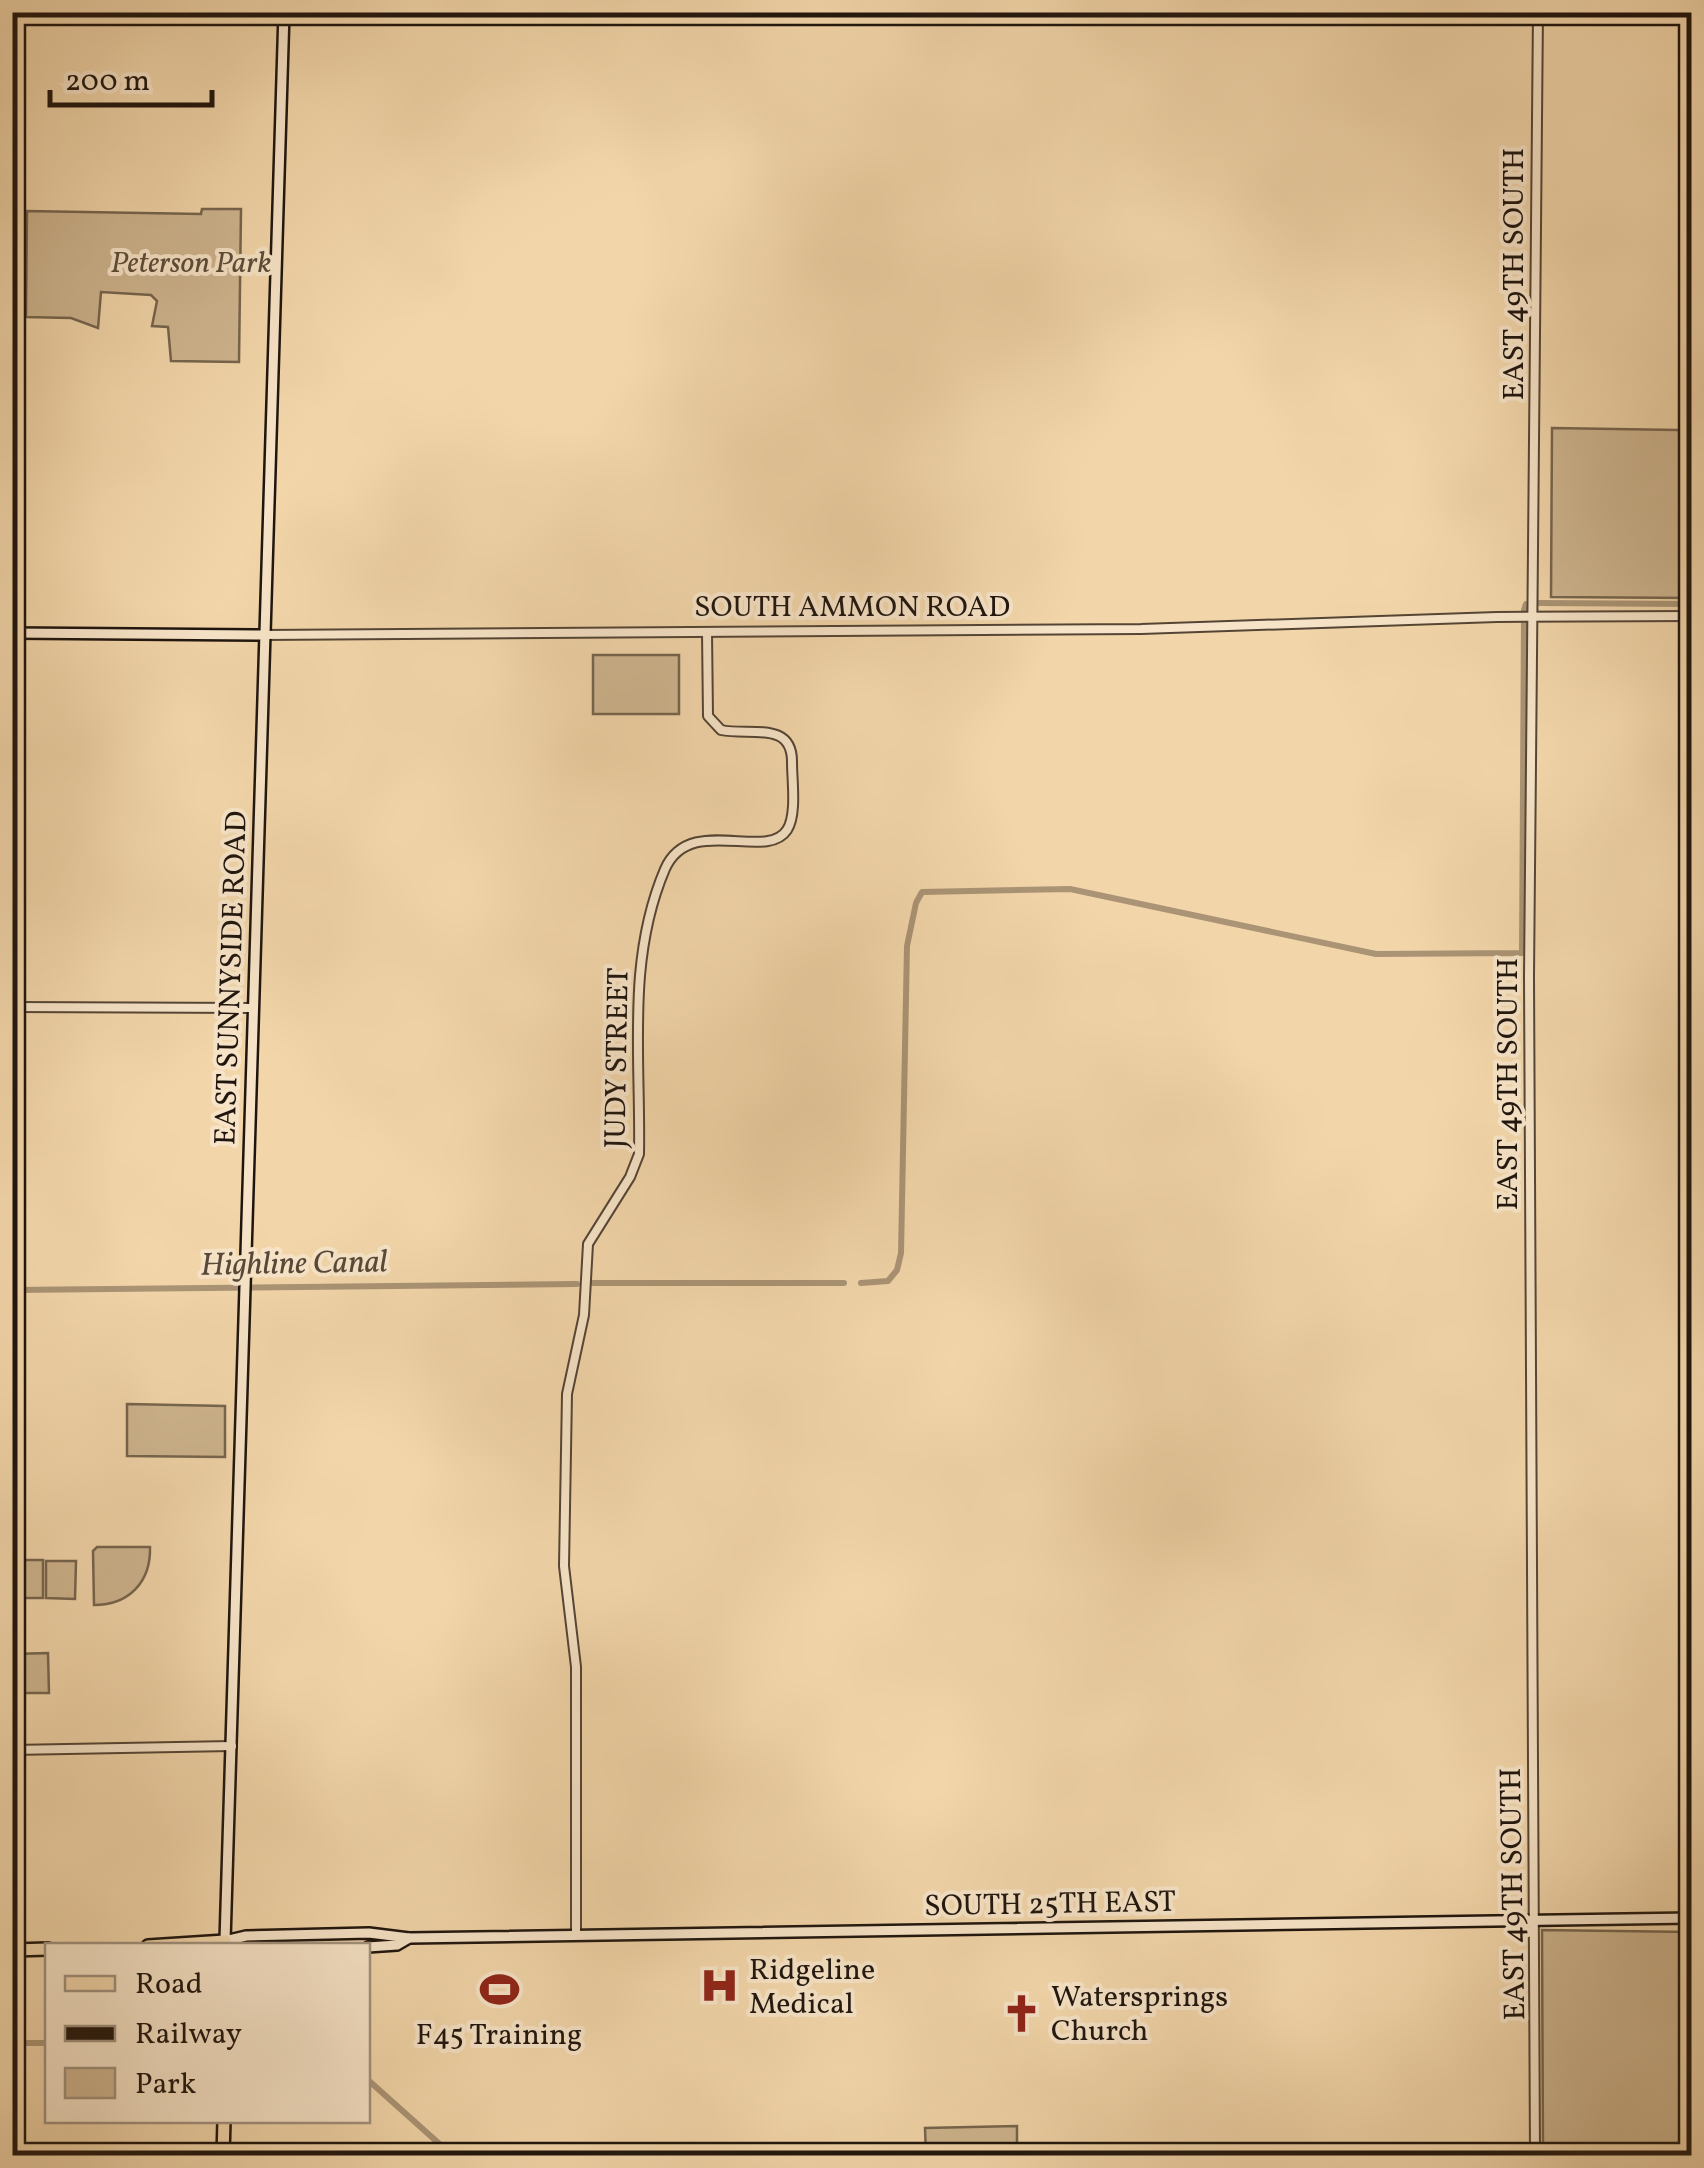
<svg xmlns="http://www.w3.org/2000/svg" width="1704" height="2168" font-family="Vollkorn,serif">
	<rect width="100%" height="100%" fill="#f2d6aa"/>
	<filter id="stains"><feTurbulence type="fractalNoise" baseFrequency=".002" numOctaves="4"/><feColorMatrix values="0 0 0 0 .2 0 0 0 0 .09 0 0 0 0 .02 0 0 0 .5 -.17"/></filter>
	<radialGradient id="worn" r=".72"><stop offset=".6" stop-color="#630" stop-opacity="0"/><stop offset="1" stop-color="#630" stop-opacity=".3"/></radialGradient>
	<g fill="#ceb58f" stroke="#76654e" stroke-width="2.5">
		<path d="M202 209H241L239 362 171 361 168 327 152 326 157 301 151 295 101 292 98 328 71 318 26 317 27 211 201 214Z"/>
		<path d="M1552 428 1678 430 1691 446V598L1551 597Z"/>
		<rect x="593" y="655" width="86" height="59"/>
		<path d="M127 1404 225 1406V1457L127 1456Z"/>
		<path d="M97 1547H150C151 1582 129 1605 94 1605L93 1551Z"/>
		<rect x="14" y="1560" width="29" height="38"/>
		<path d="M46 1561H76L75 1599 46 1598Z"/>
		<path d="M48 1653 49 1693H13V1654Z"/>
		<path d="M1542 1930 1691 1932V2155H1543Z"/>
		<path d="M1017 2126V2155H926L925 2128Z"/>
	</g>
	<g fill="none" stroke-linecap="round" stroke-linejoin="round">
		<g stroke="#aa9475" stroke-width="6">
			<path d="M1538 603 1692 604"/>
			<path d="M1524 610 1526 604"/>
			<path d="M593 1283H844"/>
			<path d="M861 1283 888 1281 897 1270 901 1253 907 946 916 903 922 892 1070 889 1376 954 1522 953 1524 620"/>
			<path d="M12 1290 577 1284"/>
			<path d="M12 2043H48"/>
			<path d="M368 2080 453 2156"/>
			<path d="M782 2156C806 2146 823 2146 847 2156"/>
		</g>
		<defs>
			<g id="tertiary">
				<path d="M262 635 1141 629 1497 617 1692 616"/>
				<path d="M12 1007 254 1008"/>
				<path d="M12 1750 232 1746"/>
				<path d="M576 1935V1667L564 1566 567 1394 584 1315 588 1244 630 1177 639 1154C641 1058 626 960 665 869 690 813 766 862 787 830 797 815 792 780 792 763 793 720 749 736 721 730L708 716 707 632"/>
				<path d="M1535 2156 1529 977 1538 12"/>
			</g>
			<g id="secondary">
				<path d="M284 12 225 1941 246 1936 369 1933 409 1938 1692 1918"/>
				<path d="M12 633 262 635"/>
				<path d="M368 1947 397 1945 409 1938"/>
			</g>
			<g id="primary">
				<path d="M148 1946 225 1941V1946"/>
				<path d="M12 1950 48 1949"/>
				<path d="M223 2156 224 2120"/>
			</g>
		</defs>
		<use href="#tertiary" stroke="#544535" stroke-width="12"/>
		<use href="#secondary" stroke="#1f150e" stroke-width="14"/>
		<use href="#primary" stroke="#1f150e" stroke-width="16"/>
		<use href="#tertiary" stroke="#f7e4c8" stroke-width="8"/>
		<use href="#secondary" stroke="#f7e4c8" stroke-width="9"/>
		<use href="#primary" stroke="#f2d6aa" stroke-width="11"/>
		<path stroke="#1f150e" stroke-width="2.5" stroke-dasharray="18 18" stroke-linecap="butt" d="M19 12 272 16"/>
	</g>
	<defs>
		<symbol id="hospital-bare" viewBox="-9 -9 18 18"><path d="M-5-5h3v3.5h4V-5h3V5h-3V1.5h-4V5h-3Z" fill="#8f2418" stroke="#f7e4c8" stroke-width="2.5" paint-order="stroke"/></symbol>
		<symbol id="stadium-bare" viewBox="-9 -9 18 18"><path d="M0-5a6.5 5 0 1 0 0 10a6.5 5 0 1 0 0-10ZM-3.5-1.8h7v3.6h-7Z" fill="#8f2418" stroke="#f7e4c8" stroke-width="2.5" paint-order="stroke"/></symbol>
		<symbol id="church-bare" viewBox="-9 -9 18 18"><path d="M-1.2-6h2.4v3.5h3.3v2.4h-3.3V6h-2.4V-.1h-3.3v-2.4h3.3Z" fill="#8f2418" stroke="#f7e4c8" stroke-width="2.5" paint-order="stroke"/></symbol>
	</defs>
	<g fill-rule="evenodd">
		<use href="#hospital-bare" x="692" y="1958" width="55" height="55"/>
		<use href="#stadium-bare" x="472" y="1962" width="55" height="55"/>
		<use href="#church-bare" x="994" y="1986" width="55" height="55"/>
	</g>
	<g text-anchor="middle" stroke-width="8" stroke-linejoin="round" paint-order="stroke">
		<g font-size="30" font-style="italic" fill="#5c4d3b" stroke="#f7e4c8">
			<text x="191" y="272">Peterson Park</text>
		</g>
		<g font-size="30" fill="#1f150e" stroke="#f7e4c8">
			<text transform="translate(1513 274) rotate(-90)" y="10">EAST 49TH SOUTH</text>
			<text x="852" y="616">SOUTH AMMON ROAD</text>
			<text transform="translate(230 978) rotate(-88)" y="10">EAST SUNNYSIDE ROAD</text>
			<text transform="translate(616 1058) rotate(-89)" y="10">JUDY STREET</text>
			<text transform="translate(1507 1084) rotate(-90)" y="10">EAST 49TH SOUTH</text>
			<text transform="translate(1512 1894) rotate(-91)" y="10">EAST 49TH SOUTH</text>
			<text transform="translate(1050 1903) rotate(-1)" y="10">SOUTH 25TH EAST</text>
		</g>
		<g font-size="30" fill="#1f150e" stroke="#f7e4c8" text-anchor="start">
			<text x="749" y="1979">Ridgeline<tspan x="749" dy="34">Medical</tspan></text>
			<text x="1051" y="2006">Watersprings<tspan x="1051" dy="34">Church</tspan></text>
			<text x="499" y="2044" text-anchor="middle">F45 Training</text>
		</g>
		<g font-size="32" font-style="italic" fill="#574837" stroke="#f7e4c8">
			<text transform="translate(294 1262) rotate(-1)" y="11">Highline Canal</text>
		</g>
	</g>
	<rect width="1704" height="2168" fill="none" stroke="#f2d6aa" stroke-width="50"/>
	<rect x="15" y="15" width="1674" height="2138" fill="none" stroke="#1f150e" stroke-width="5"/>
	<rect x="25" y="25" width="1654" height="2118" fill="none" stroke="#1f150e" stroke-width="2.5"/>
	<rect x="45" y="1943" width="325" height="180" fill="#f7e4c8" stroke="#a1917e" stroke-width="2.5"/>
	<rect x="65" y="1976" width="50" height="15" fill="#f2d6aa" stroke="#a1917e" stroke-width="2.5"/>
	<text x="135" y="1993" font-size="30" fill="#1f150e">Road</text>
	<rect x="65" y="2026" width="50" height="15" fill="#1f150e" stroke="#a1917e" stroke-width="2.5"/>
	<text x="135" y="2043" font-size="30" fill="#1f150e">Railway</text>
	<rect x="65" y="2068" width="50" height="30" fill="#ceb58f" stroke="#a1917e" stroke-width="2.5"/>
	<text x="135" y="2093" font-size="30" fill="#1f150e">Park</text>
	<path d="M50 90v15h162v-15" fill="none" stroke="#1f150e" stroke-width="5"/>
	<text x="65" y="90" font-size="30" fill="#1f150e" stroke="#f7e4c8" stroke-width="8" paint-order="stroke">200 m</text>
	<rect width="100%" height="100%" filter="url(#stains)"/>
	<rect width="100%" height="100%" fill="url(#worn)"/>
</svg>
